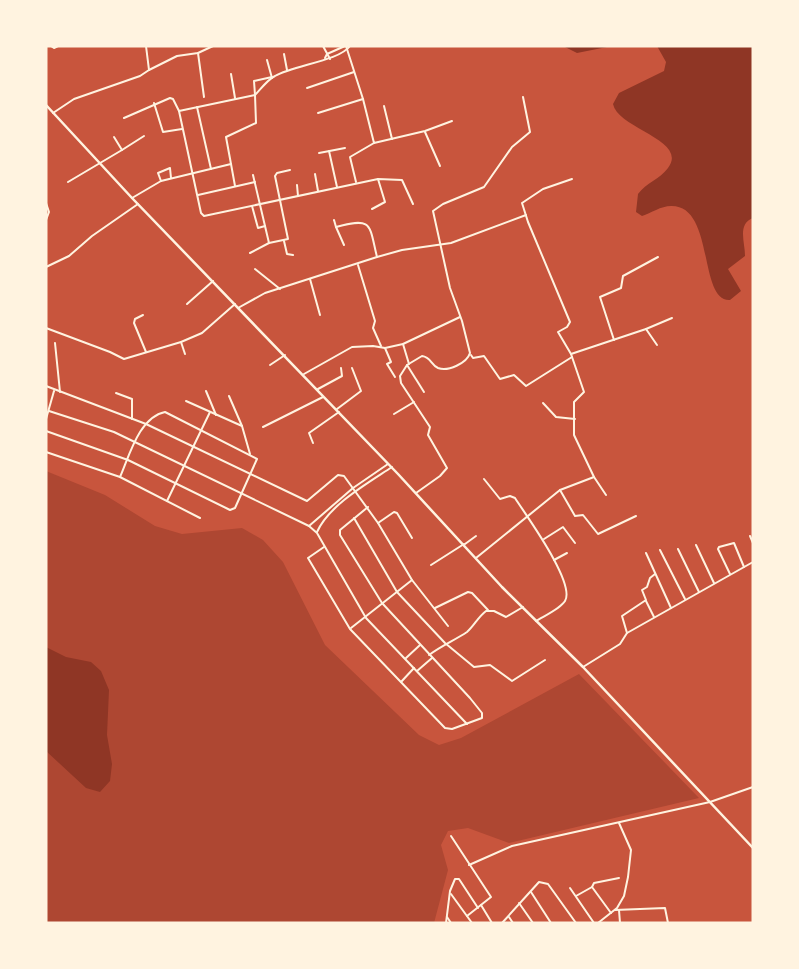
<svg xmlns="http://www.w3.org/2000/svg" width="799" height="969" font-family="Barlow,sans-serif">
	<rect width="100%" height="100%" fill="#c8553d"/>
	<path fill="#ae4732" d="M46 471 105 495 155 526 182 534 242 528 263 540 283 562 325 645 419 735 439 745 461 738 579 674 699 798 509 843 468 828 448 831 441 845 448 870 434 923H46Z"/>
	<g fill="#8f3625">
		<path d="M563 46H612L577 53Z"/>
		<path d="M657 46H753V218C737 224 745 242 745 256L728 269 741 291 730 300C698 302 715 205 671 206 661 206 651 213 642 216L636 212 638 194C646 183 660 179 668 168 689 140 618 129 613 104L619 93 664 71 666 62Z"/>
		<path d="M46 647 66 657 91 662 101 671 109 690 107 735 112 764 110 781 100 792 86 788 46 751Z"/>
	</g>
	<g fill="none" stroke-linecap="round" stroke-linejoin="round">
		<g stroke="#fff3e0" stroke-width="2">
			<path d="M51 46 54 48 58 46"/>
			<path d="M323 46 330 59"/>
			<path d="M346 46 363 99 374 143 425 131 452 121"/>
			<path d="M198 53 204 97"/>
			<path d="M284 54 287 70"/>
			<path d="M325 58 327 54 345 46"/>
			<path d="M267 60 272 78"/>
			<path d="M149 70 177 56 198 53 213 46"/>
			<path d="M231 74 235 98"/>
			<path d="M307 88 354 72"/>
			<path d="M154 103 163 132 182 129"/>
			<path d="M384 106 392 139"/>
			<path d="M197 107 211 169"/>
			<path d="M179 111 201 213 204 216 378 179 402 180 413 204"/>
			<path d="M53 113 74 99 140 76 149 70 146 46"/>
			<path d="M318 113 363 99"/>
			<path d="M124 118 170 98 173 99 179 111 255 95 254 81 272 77"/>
			<path d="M425 132 440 166"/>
			<path d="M122 150 144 136"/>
			<path d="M329 151 337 187"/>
			<path d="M319 153 345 148"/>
			<path d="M231 164 235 186"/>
			<path d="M315 174 318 191"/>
			<path d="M253 175 269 243"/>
			<path d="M572 179 543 189 522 203 528 222 570 322 567 327 558 332 571 354 584 392 574 402V435L594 477 606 495"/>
			<path d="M161 181 158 173 170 168 171 178"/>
			<path d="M68 182 122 150 114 137"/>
			<path d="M356 182 350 157 374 143"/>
			<path d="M297 185 298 196"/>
			<path d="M198 195 255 182"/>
			<path d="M132 198 161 181 231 164 226 137 256 123 255 95C261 89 267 80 275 76 294 65 339 61 350 46"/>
			<path d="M46 203 49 212 46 220"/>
			<path d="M252 206 258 228 265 226"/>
			<path d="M372 209 385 202 378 179"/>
			<path d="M334 220 336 227"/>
			<path d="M284 241 287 254 293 255"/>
			<path d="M344 245 336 227C373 217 369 224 377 257"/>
			<path d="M250 253 269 243 288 239 275 176 277 173 290 170"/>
			<path d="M358 265 375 321 373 328 381 346"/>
			<path d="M46 267 69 256 92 236 138 204"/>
			<path d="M255 269 280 289"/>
			<path d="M310 279 320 315"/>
			<path d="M187 304 213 281"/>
			<path d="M238 308 265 293 377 257 402 250 451 243 526 215"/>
			<path d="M143 315 135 319 134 323 146 352"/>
			<path d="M46 328 110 352 124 359 181 342 202 333 235 304"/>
			<path d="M646 329 672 318"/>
			<path d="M614 340 600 297 621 288 623 276 658 257"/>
			<path d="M181 342 185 354"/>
			<path d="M55 343 60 392"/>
			<path d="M403 344 409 364"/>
			<path d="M385 348 391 362 387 364 395 377"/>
			<path d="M571 354 646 329 657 345"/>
			<path d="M471 355 473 358 484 356 500 379 514 375 526 386 572 357"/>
			<path d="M270 365 285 355"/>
			<path d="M407 365 424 392"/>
			<path d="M304 374 352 347 373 346 385 348 403 344 460 317"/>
			<path d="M46 386 146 424 307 501 338 475 344 476 378 523 412 580 448 626"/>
			<path d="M318 389 342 376 341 368"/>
			<path d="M206 391 216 415"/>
			<path d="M116 393 132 399V419"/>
			<path d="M229 396 242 426 250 454"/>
			<path d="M186 401 242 426"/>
			<path d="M543 403 556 417 575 419"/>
			<path d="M337 409 361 391 352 368"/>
			<path d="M49 411 114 432 309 526 317 533 366 618 467 724"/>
			<path d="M394 414 414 402"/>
			<path d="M46 419 54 391"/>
			<path d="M263 427 323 397"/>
			<path d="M46 431 128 460 230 510 235 508 257 459 165 412C139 417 129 457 120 477"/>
			<path d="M313 443 309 433 339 412"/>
			<path d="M46 452 120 477 200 518"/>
			<path d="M484 479 500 499 510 496 515 498C525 514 576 583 565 601 560 609 544 616 536 621"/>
			<path d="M560 490 594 477"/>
			<path d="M416 493 440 476 447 468 428 435 430 427 401 383 400 376 407 365 422 356C431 357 431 365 438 368 448 372 467 363 470 353L462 321 450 288 433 211 443 204 484 187 512 147 530 132 523 97"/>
			<path d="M167 501 210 412"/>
			<path d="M354 518 397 592 445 643 474 667 490 665 512 681 545 660"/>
			<path d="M378 523 394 512 397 513 412 538"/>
			<path d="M309 526 353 488 388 464"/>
			<path d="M317 532C329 505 368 483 392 467"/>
			<path d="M750 536 753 543"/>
			<path d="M544 539 563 527 575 543"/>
			<path d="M465 544 476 536"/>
			<path d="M696 545 714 583"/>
			<path d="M324 547 308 558 350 629 445 728 452 729 482 718V713L470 698 382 603 340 535V530L368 507"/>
			<path d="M678 549 699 592"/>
			<path d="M660 550 685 599"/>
			<path d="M646 553 671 608"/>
			<path d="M476 558 560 490 575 516 583 515 598 534 636 516"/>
			<path d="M554 560 567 553"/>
			<path d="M431 565 464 544"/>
			<path d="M730 574 718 549 719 547 734 543 744 567"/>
			<path d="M646 601 654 617"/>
			<path d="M435 608 468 592 472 593 488 610"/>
			<path d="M351 628 412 580"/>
			<path d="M627 633 622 616 646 600 642 590 647 587 650 578 655 574"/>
			<path d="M429 655C441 646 455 640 467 632 474 626 478 617 486 611H494L506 617 523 607"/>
			<path d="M406 658 420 645"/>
			<path d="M583 667 620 644 627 633 753 562"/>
			<path d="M417 671 432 658"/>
			<path d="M401 682 414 668"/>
			<path d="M451 836 491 897 467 916"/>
			<path d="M469 865 512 846 710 802 753 787"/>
			<path d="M592 887 611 913"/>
			<path d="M570 888 594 923"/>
			<path d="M531 892 551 923"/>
			<path d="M451 894 472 923"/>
			<path d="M576 896 592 887 594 883 619 878"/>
			<path d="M519 903 533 923"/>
			<path d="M481 905 492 923"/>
			<path d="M615 910 665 908 668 923"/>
			<path d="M619 910 620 923"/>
			<path d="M447 917 451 923"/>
			<path d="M509 917 513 923"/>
			<path d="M446 923 450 891 455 879H459L478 908"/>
			<path d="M502 923 539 882 548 884 576 923"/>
			<path d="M598 923 617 908 624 896 628 877 631 850 619 823"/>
		</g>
		<path stroke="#fff3e0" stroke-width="2.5" d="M46 105 132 198 398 474 502 587 583 667 753 848"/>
	</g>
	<rect width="799" height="969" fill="none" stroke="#fff3e0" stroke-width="95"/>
</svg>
